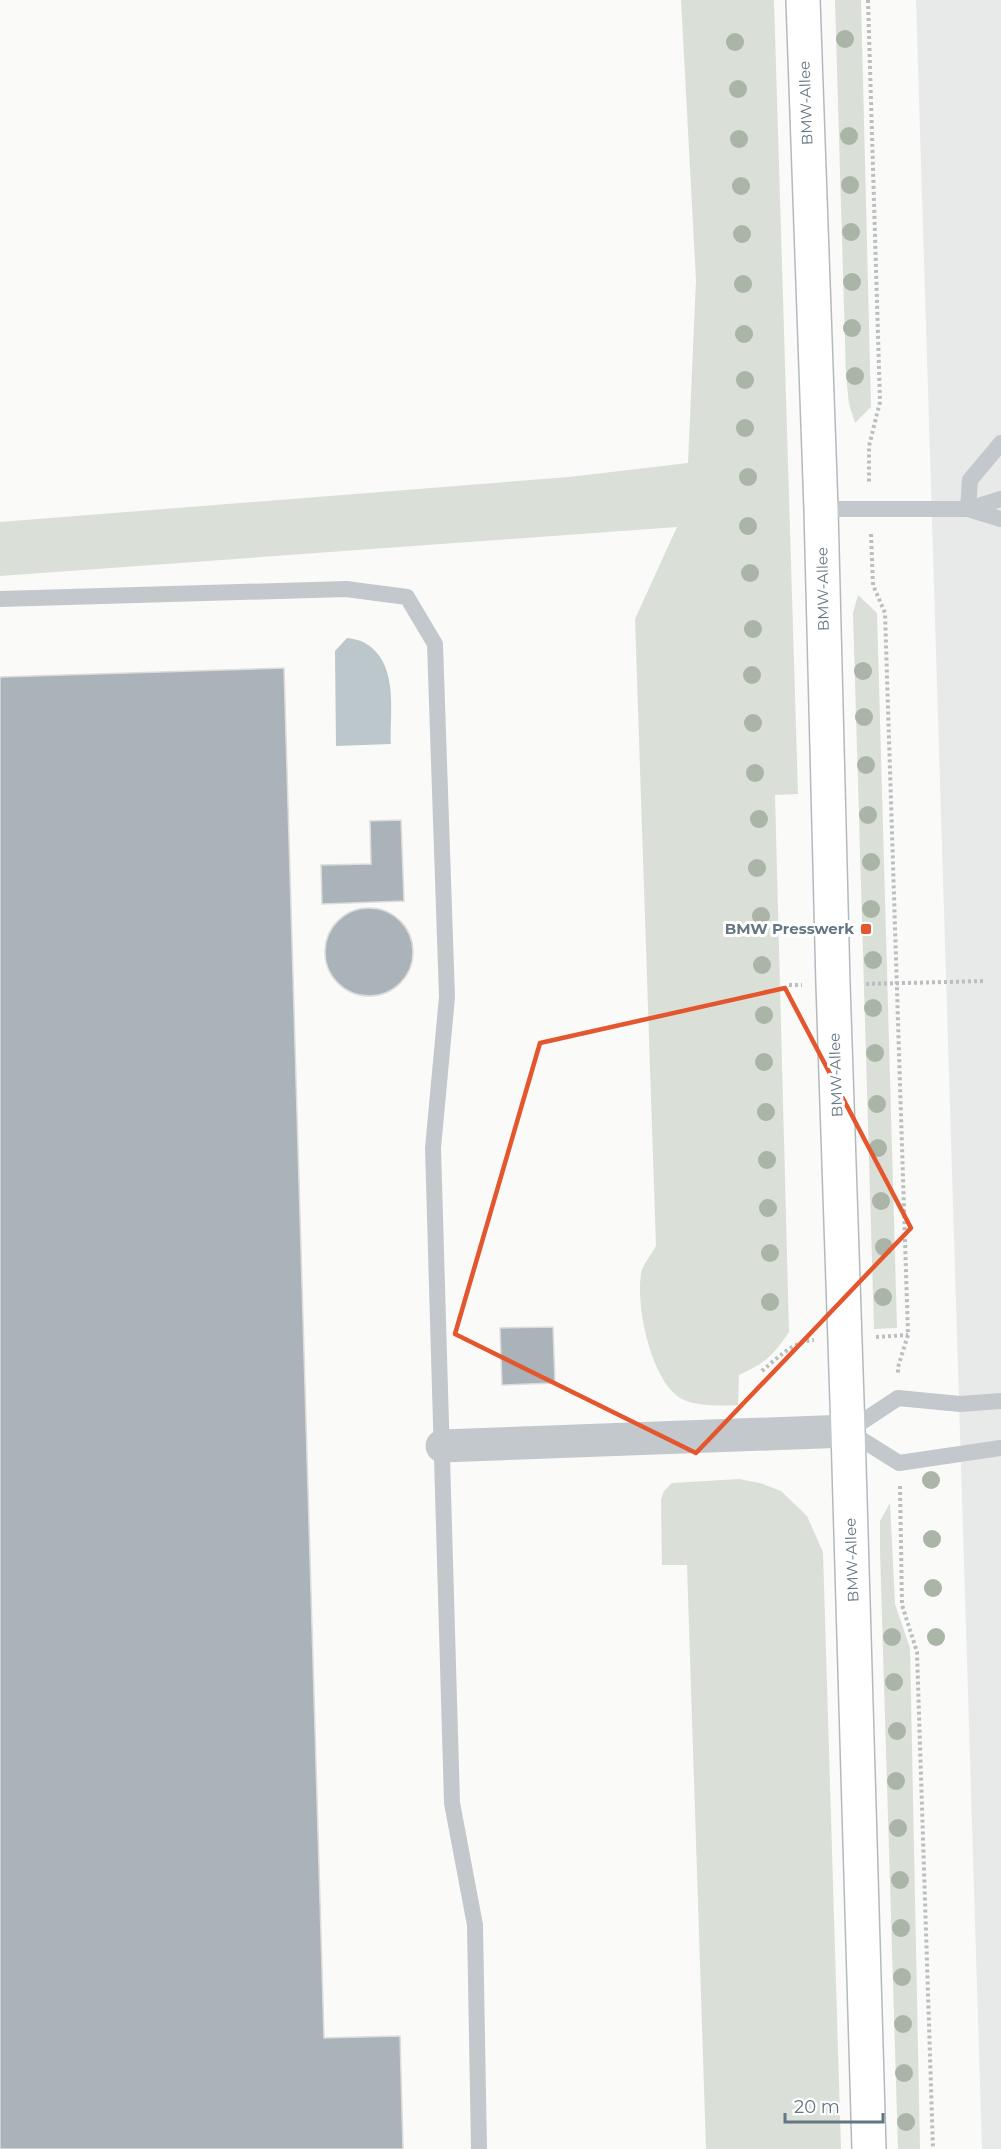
<svg xmlns="http://www.w3.org/2000/svg" width="1001" height="2149" font-family="Montserrat,sans-serif">
	<rect width="100%" height="100%" fill="#fafaf8"/>
	<path fill="#e8e9e9" d="M916 0H1001V2149H982Z"/>
	<g fill="#dadfd7">
		<path d="M681 0H774L798 794 775 795 789 1332C772 1357 766 1362 739 1375L738 1405C722 1406 689 1407 676 1395 650 1373 636 1307 641 1274 642 1265 652 1254 656 1246L635 619 677 527 0 576V522L569 477 688 463 696 280Z"/>
		<path d="M835 0H861L871 407 855 423 849 404 846 376Z"/>
		<path d="M858 595 877 613 897 1328 874 1329 853 613Z"/>
		<path d="M739 1479 760 1483 781 1491 807 1516 823 1552 841 2149H706L687 1565H662L661 1500 664 1491 672 1483Z"/>
		<path d="M890 1503 895 1604 910 1648 920 2149H898L880 1551V1521Z"/>
	</g>
	<path fill="#bbc7cb" d="M347 638C353 639 360 640 365 643 399 663 390 710 391 744L336 746 335 651Z"/>
	<g fill="#aab3b9" stroke="#dcdcda" stroke-width="1.5">
		<path d="M284 668 324 2038 400 2036 403 2149H0V677Z"/>
		<path d="M401 820 404 901 322 904 321 865 371 864 370 821Z"/>
		<circle cx="369" cy="952" r="44"/>
		<path d="M553 1327 555 1383 502 1385 500 1328Z"/>
	</g>
	<g fill="none" stroke-linecap="round" stroke-linejoin="round">
		<defs>
			<path id="secondary" d="M803 0 821 509 833 984 848 1431 869 2149"/>
		</defs>
		<use href="#secondary" stroke="#b3babf" stroke-width="36"/>
		<g stroke="#bbbfc2" stroke-width="4" stroke-dasharray="3 3" stroke-linecap="butt">
			<path d="M868 0 880 402 869 446V484"/>
			<path d="M871 534 873 585 885 613 908 1335 898 1367V1374"/>
			<path d="M866 984 985 981"/>
			<path d="M789 985H802"/>
			<path d="M876 1337 908 1335"/>
			<path d="M762 1371C777 1358 794 1341 814 1340"/>
			<path d="M900 1486 902 1605 917 1652 933 2149"/>
		</g>
		<g stroke="#c3c8cc" stroke-width="16">
			<path d="M821 509H968L1001 519"/>
			<path d="M968 509 970 480 1001 443"/>
			<path d="M969 509 1001 499"/>
			<path d="M0 599 346 589 407 597 435 644 447 997 433 1148 452 1803 475 1925 479 2149"/>
			<path d="M1001 1401 960 1404 898 1398 848 1431 899 1463 1001 1448"/>
		</g>
		<path stroke="#c3c8cc" stroke-width="33" d="M442 1446 848 1431"/>
		<use href="#secondary" stroke="#fff" stroke-width="33"/>
	</g>
	<g fill="#aab4a7">
		<circle cx="845" cy="39" r="9"/>
		<circle cx="735" cy="42" r="9"/>
		<circle cx="738" cy="89" r="9"/>
		<circle cx="849" cy="136" r="9"/>
		<circle cx="739" cy="139" r="9"/>
		<circle cx="850" cy="185" r="9"/>
		<circle cx="741" cy="186" r="9"/>
		<circle cx="851" cy="232" r="9"/>
		<circle cx="742" cy="234" r="9"/>
		<circle cx="852" cy="282" r="9"/>
		<circle cx="743" cy="284" r="9"/>
		<circle cx="852" cy="328" r="9"/>
		<circle cx="744" cy="334" r="9"/>
		<circle cx="855" cy="376" r="9"/>
		<circle cx="745" cy="380" r="9"/>
		<circle cx="745" cy="428" r="9"/>
		<circle cx="748" cy="477" r="9"/>
		<circle cx="748" cy="526" r="9"/>
		<circle cx="750" cy="573" r="9"/>
		<circle cx="753" cy="629" r="9"/>
		<circle cx="863" cy="671" r="9"/>
		<circle cx="752" cy="675" r="9"/>
		<circle cx="864" cy="717" r="9"/>
		<circle cx="753" cy="723" r="9"/>
		<circle cx="866" cy="765" r="9"/>
		<circle cx="755" cy="773" r="9"/>
		<circle cx="868" cy="815" r="9"/>
		<circle cx="759" cy="819" r="9"/>
		<circle cx="871" cy="862" r="9"/>
		<circle cx="757" cy="868" r="9"/>
		<circle cx="871" cy="909" r="9"/>
		<circle cx="761" cy="916" r="9"/>
		<circle cx="873" cy="960" r="9"/>
		<circle cx="762" cy="965" r="9"/>
		<circle cx="873" cy="1008" r="9"/>
		<circle cx="764" cy="1015" r="9"/>
		<circle cx="875" cy="1053" r="9"/>
		<circle cx="764" cy="1062" r="9"/>
		<circle cx="877" cy="1104" r="9"/>
		<circle cx="766" cy="1112" r="9"/>
		<circle cx="878" cy="1148" r="9"/>
		<circle cx="767" cy="1160" r="9"/>
		<circle cx="881" cy="1201" r="9"/>
		<circle cx="768" cy="1208" r="9"/>
		<circle cx="884" cy="1247" r="9"/>
		<circle cx="770" cy="1253" r="9"/>
		<circle cx="883" cy="1297" r="9"/>
		<circle cx="770" cy="1302" r="9"/>
		<circle cx="931" cy="1480" r="9"/>
		<circle cx="932" cy="1539" r="9"/>
		<circle cx="933" cy="1588" r="9"/>
		<circle cx="892" cy="1637" r="9"/>
		<circle cx="936" cy="1637" r="9"/>
		<circle cx="894" cy="1682" r="9"/>
		<circle cx="897" cy="1731" r="9"/>
		<circle cx="896" cy="1781" r="9"/>
		<circle cx="898" cy="1828" r="9"/>
		<circle cx="900" cy="1880" r="9"/>
		<circle cx="901" cy="1928" r="9"/>
		<circle cx="902" cy="1977" r="9"/>
		<circle cx="903" cy="2024" r="9"/>
		<circle cx="904" cy="2073" r="9"/>
		<circle cx="906" cy="2122" r="9"/>
	</g>
	<path fill="none" stroke="#e4572e" stroke-width="4.5" stroke-linejoin="round" d="M785 988 911 1228 696 1453 455 1334 540 1043Z"/>
	<rect fill="#e4572e" stroke="#fff" stroke-width="2" x="860" y="923" width="12" height="12" rx="3"/>
	<g text-anchor="middle" stroke-width="6" stroke-linejoin="round" paint-order="stroke">
		<g font-size="15" fill="#657683" stroke="#fff">
			<text transform="translate(806 103) rotate(-92)" y="5">BMW-Allee</text>
			<text transform="translate(823 589) rotate(-91)" y="5">BMW-Allee</text>
			<text transform="translate(836 1075) rotate(-92)" y="5">BMW-Allee</text>
			<text transform="translate(852 1560) rotate(-92)" y="5">BMW-Allee</text>
		</g>
		<g font-size="15" font-weight="bold" fill="#657683" stroke="#fff" text-anchor="end">
			<text x="854" y="934">BMW Presswerk</text>
		</g>
	</g>
	<path d="M785 2113v9h98v-9" fill="none" stroke="#657683" stroke-width="3"/>
	<text x="794" y="2113" font-size="18" fill="#657683" stroke="#ffffff" stroke-width="4.5" paint-order="stroke">20 m</text>
</svg>
